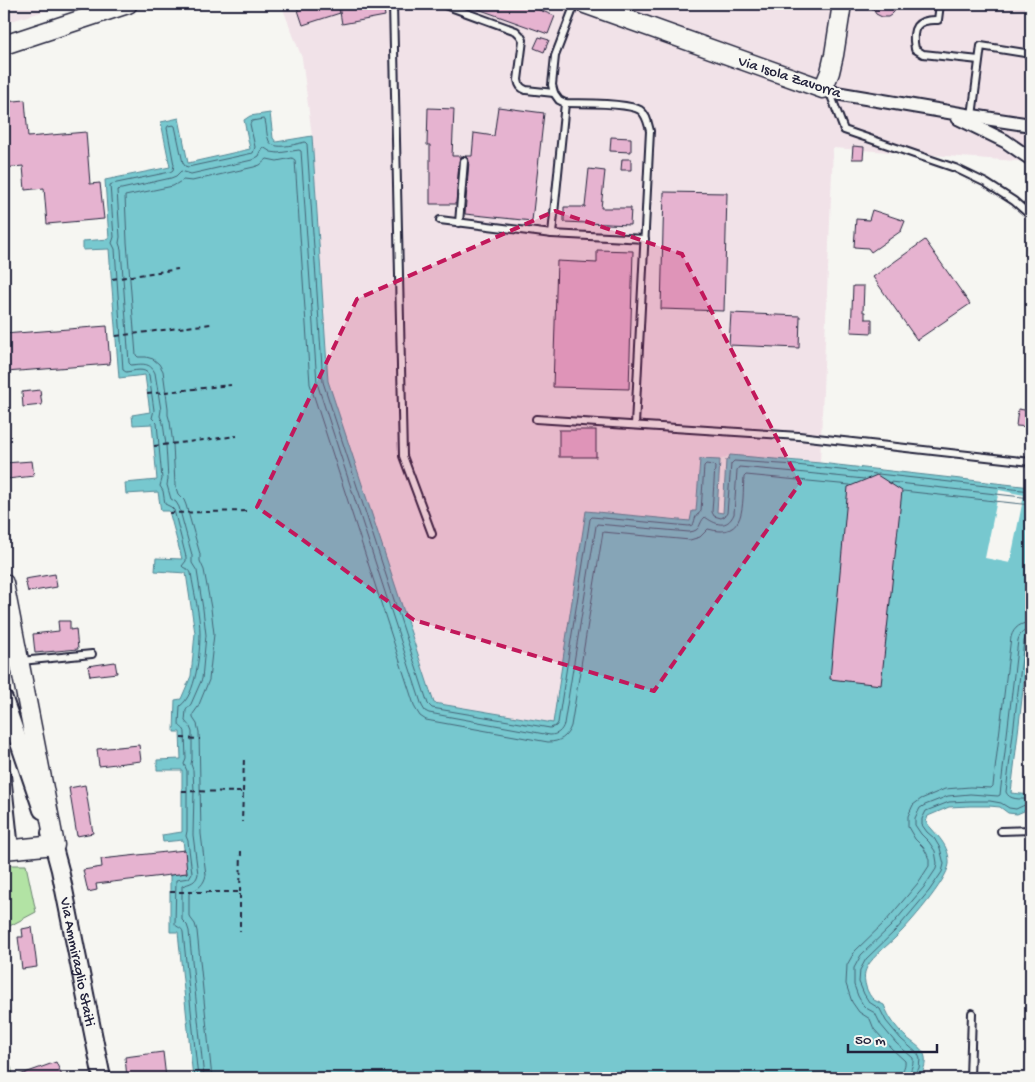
<svg xmlns="http://www.w3.org/2000/svg" width="1035" height="1082" font-family="'Gochi Hand',sans-serif">
	<rect width="100%" height="100%" fill="#f6f6f2"/>
	<filter id="ink" filterUnits="userSpaceOnUse"><feTurbulence type="fractalNoise" baseFrequency=".02" numOctaves="2"/><feDisplacementMap in="SourceGraphic" scale="10" xChannelSelector="R" yChannelSelector="G"/><feConvolveMatrix kernelMatrix="1 2 1 2 8 2 1 2 1" color-interpolation-filters="sRGB"/></filter>
	<g filter="url(#ink)">
		<g fill="#f1e2e8">
			<path d="M4 4H69L4 23Z"/>
			<path d="M281 4H1031V162L833 148 820 463 730 455 720 460 700 459 696 511 690 521 586 511 553 724 433 703 328 381 312 136 302 58Z"/>
		</g>
		<g fill="#b2e3a4" stroke="#6a8270">
			<path d="M4 865H26L36 912 4 929Z"/>
			<path d="M4 1046 14 1077 15 1078H4Z"/>
		</g>
		<path fill="#77c8cf" stroke="#558694" d="M270 113 273 138 276 142 312 136 328 381 434 703 553 723 586 511 690 521 692 511H696L700 459 720 460 717 512 723 513 726 460H728L730 455 820 463 1031 487V621L1011 793 1031 795V808L1017 814 1008 813 1000 807 989 806H970L949 807 928 816 926 822C936 835 950 845 949 864 947 881 908 926 895 938 886 947 868 960 865 972 863 981 867 994 874 1000 877 1002 881 1003 884 1005 889 1018 897 1029 907 1038 912 1042 920 1047 923 1052 928 1060 924 1071 919 1078H193L178 932H170V875L187 873 183 840 163 842 162 835 182 832V770H157V760L181 759 180 732H174L175 700 181 699 191 676 195 633 186 573 155 571 156 558 182 559 169 511H161L158 492 126 494 125 483 157 480 152 424 133 425 132 415 150 412 145 375 119 378 109 249 83 250V241L109 239 105 180 170 167 161 122 179 118 188 163 250 149 244 120 250 116Z"/>
		<path fill="#f6f6f2" d="M999 490 1024 495 1010 563 985 558Z"/>
		<g fill="none" stroke-linecap="round" stroke-linejoin="round">
			<g stroke="#446476" stroke-width="1">
				<path d="M878 474 1031 491"/>
				<path d="M890 482 1031 498"/>
				<path d="M903 491 1031 505"/>
				<path d="M198 1078 183 932C182 927 177 928 175 924L176 880 189 878 192 873 188 841 186 836 187 831V771L184 764 186 759 185 733C185 728 180 728 179 724L180 706C196 695 200 653 200 634 200 614 194 593 191 573 189 568 184 569 182 566L186 561V557L174 510 171 507 165 504 163 491 160 486 162 479 159 446 157 423 152 418 154 410 149 375C145 367 134 371 126 372L123 370 115 249 112 243 114 237 110 185 112 184 170 172 173 170 174 165 167 128 168 126 173 125 175 126 183 163 185 166 188 167 253 153 255 147 250 124 252 121 263 119 265 120C267 127 266 135 269 141 274 151 296 144 305 142L307 144 323 382 428 704 432 708 550 728 556 726 558 723 590 519 592 517 689 526C696 525 693 520 697 515 698 514 700 513 701 511L704 466 706 464 713 465 715 467 712 512 714 516 721 518 725 516 727 513 731 464 734 461 796 465 876 474"/>
				<path d="M204 1078 189 931 187 925 182 920V886C190 883 196 883 198 874L193 835 194 791 193 770 191 764 192 759V732L190 727 185 721 186 710 191 704 202 679 206 635 203 609 197 571 192 563V555L179 507 176 502 171 499 167 485 168 479 166 445 163 423 160 416 161 410 155 373C150 362 142 364 131 365L129 363 121 249 119 243 120 237 117 190 171 178 176 176 181 171 191 174 252 160 259 156 263 147 271 152 278 153 299 150 301 151 317 383 422 706 425 711 429 713 550 735C557 735 562 731 564 724L596 526 597 524 689 532C702 531 698 523 705 517 715 524 727 530 734 514L737 470 739 467 796 472 864 479"/>
				<path d="M212 1078 197 931 195 924 189 916V894L190 892C199 889 204 884 206 875L201 834 199 732 197 724 193 718V714L198 707 209 680 214 634 211 608 204 570 200 561V554L186 505 184 500 178 494 175 485 173 444 170 422 168 415V408L163 371 159 364 153 359 146 357H138L136 355 127 242 125 196 173 186 183 180 192 181 254 167 260 165 267 159 277 161 292 158 295 160 310 384 415 708 420 716 426 720 548 742C560 742 567 737 571 726L603 532 690 540 700 537 708 529C747 540 742 504 744 477L746 475 850 485"/>
				<path d="M901 1078C901 1072 906 1067 905 1061L891 1048 874 1029 870 1019 859 1012 852 1002 846 984 847 965 855 951 886 921 918 883 929 866V860L927 854 923 847 915 839 908 827V816L913 805 921 799 945 789 970 787 991 788 993 786 1011 637C1014 627 1021 623 1031 622"/>
				<path d="M909 1078C909 1071 914 1066 913 1058L896 1043 881 1025 875 1013 866 1008 863 1005 858 996 854 985V968L861 955 891 926 924 887 936 869 937 863 935 851 929 842 921 834 915 825V818L920 808 925 805 948 796 970 794 998 796 1000 795 1018 640C1020 633 1024 630 1031 630"/>
				<path d="M915 1078V1075L919 1068 920 1059 918 1054 901 1039 886 1021 880 1009 869 1002 864 994 859 982 860 970 866 959 896 930 929 891 942 872 944 864 940 848 934 838 927 832 922 825V819L926 811 949 802 970 801H990L1001 803 1009 808 1016 809 1029 803V801L1028 799C1020 799 1009 800 1006 792L1024 641 1026 637 1031 636"/>
			</g>
		</g>
		<g fill="#e6b3d0" stroke="#22223b">
			<path d="M296 4H338L340 13 303 25Z"/>
			<path d="M349 4H383L385 16 342 24 339 6Z"/>
			<path d="M467 4H524L555 16 548 34 467 5Z"/>
			<path d="M870 4H897L894 12 891 15 888 17H882L876 14Z"/>
			<path d="M539 37 549 40 544 52 534 48Z"/>
			<path d="M25 100 28 137 86 132 90 184 100 183 104 219 47 224 44 188 25 190 23 166 4 168V102Z"/>
			<path d="M498 107 544 113 532 221 465 214 469 161 468 158 465 156 461 157 459 161 456 204H430V145H427L428 108 454 109 452 156H472L474 133 494 136Z"/>
			<path d="M611 137 631 138V152L610 151Z"/>
			<path d="M853 146 864 147 863 159H852Z"/>
			<path d="M622 159H631V170H621Z"/>
			<path d="M589 169 605 171 601 208H631L630 225 564 222V207H585Z"/>
			<path d="M664 192 727 193 724 311 661 309Z"/>
			<path d="M872 210 905 221 901 231 871 252 868 248 854 247 856 219 869 220Z"/>
			<path d="M925 240 970 304 917 340 873 277Z"/>
			<path d="M597 250 633 251 629 389 553 387 557 261 597 263Z"/>
			<path d="M853 286H864L863 312H865V319H872V333L851 332Z"/>
			<path d="M731 313 800 316 799 348 729 345Z"/>
			<path d="M107 326 110 364 6 372 4 334Z"/>
			<path d="M40 390 42 405 23 407 22 392Z"/>
			<path d="M1018 409 1031 411V427L1016 426Z"/>
			<rect x="559" y="430" width="37" height="27"/>
			<path d="M32 461 34 476 7 479 5 463Z"/>
			<path d="M877 475 902 491 881 685 830 679 848 487Z"/>
			<path d="M55 574 57 587 28 592 25 579Z"/>
			<path d="M58 621H70V630L76 629 78 649 35 653 33 634 59 631Z"/>
			<path d="M115 662 117 673 90 676 88 666Z"/>
			<path d="M139 745 141 761 99 766 97 749Z"/>
			<path d="M85 785 93 833 77 836 69 788Z"/>
			<path d="M185 850 187 873 96 884 97 890 88 892 83 870 102 867 101 859Z"/>
			<path d="M32 927 37 967 22 969 18 937H23L22 929Z"/>
			<path d="M163 1052 166 1078H127L125 1057Z"/>
			<path d="M56 1062 63 1078H14V1077Z"/>
		</g>
		<g fill="none" stroke-linecap="round" stroke-linejoin="round">
			<defs>
				<g id="service">
					<path d="M393 4 403 456 432 534"/>
					<path d="M442 4 516 31 520 35 523 40 518 80C519 86 521 88 526 90L554 93"/>
					<path d="M575 4 555 56 552 85 554 93 559 100 565 103C580 103 629 103 640 110 647 115 648 124 650 131L635 425"/>
					<path d="M940 4 938 20C916 19 911 28 915 49L923 54 979 60"/>
					<path d="M830 93 844 130 955 168 986 183 1014 201 1031 216"/>
					<path d="M972 116 981 46 1031 54"/>
					<path d="M440 220 552 234 645 239"/>
					<path d="M459 223 464 161"/>
					<path d="M552 234 565 103"/>
					<path d="M536 419 799 436 1031 462"/>
					<path d="M21 661 92 654"/>
					<path d="M1001 831 1031 830"/>
					<path d="M970 1078 972 1013"/>
				</g>
				<g id="minor">
					<path d="M823 89 830 92 972 116 1031 125"/>
					<path d="M958 118 1005 141 1031 159"/>
					<path d="M4 775 12 849"/>
				</g>
				<g id="tertiary">
					<path d="M4 699 42 810"/>
					<path id="s1" d="M50 833 60 870 102 1078"/>
				</g>
				<g id="secondary">
					<path d="M585 4 823 89 830 72 834 55 842 4"/>
					<path d="M4 45 128 4"/>
					<path d="M4 583 55 845 4 850"/>
				</g>
			</defs>
			<use href="#service" stroke="#22223b" stroke-width="10"/>
			<use href="#minor" stroke="#22223b" stroke-width="16"/>
			<use href="#tertiary" stroke="#22223b" stroke-width="20"/>
			<use href="#secondary" stroke="#22223b" stroke-width="21"/>
			<g stroke="#22223b" stroke-width="2" stroke-dasharray="5 4" stroke-linecap="butt">
				<path d="M112 279 178 269"/>
				<path d="M116 336 211 324"/>
				<path d="M147 394 231 385"/>
				<path d="M154 446 237 436"/>
				<path d="M169 513 246 511"/>
				<path d="M181 738 200 739"/>
				<path d="M182 791 243 792 242 822"/>
				<path d="M243 792 244 756"/>
				<path d="M170 892H240V931"/>
				<path d="M240 892 241 851"/>
			</g>
			<use href="#service" stroke="#f6f6f2" stroke-width="6"/>
			<use href="#minor" stroke="#f6f6f2" stroke-width="12"/>
			<use href="#tertiary" stroke="#f6f6f2" stroke-width="16"/>
			<use href="#secondary" stroke="#f6f6f2" stroke-width="18"/>
		</g>
	</g>
	<path fill="#c2185b" fill-opacity="0.2" stroke="#c2185b" stroke-width="4" stroke-dasharray="10 6" stroke-linejoin="round" d="M555 211 682 254 800 483 654 691 414 620 257 507 357 299Z"/>
	<g text-anchor="middle" stroke-width="4" stroke-linejoin="round" paint-order="stroke">
		<g font-size="15" fill="#22223b" stroke="#f6f6f2">
			<text transform="translate(790 76) rotate(18)" y="5">Via Isola Zavorra</text>
			<text dy="5" stroke="none"><textPath href="#s1" startOffset="132">Via Ammiraglio Staiti</textPath></text>
		</g>
	</g>
	<rect width="1035" height="1082" fill="none" stroke="#f6f6f2" stroke-width="20"/>
	<rect x="10" y="10" width="1015" height="1062" fill="none" stroke="#22223b" stroke-width="2" filter="url(#ink)"/>
	<path d="M848 1044v8h89v-8" fill="none" stroke="#22223b" stroke-width="2.5"/>
	<text x="855" y="1044" font-size="15" fill="#22223b" stroke="#f6f6f2" stroke-width="4" paint-order="stroke">50 m</text>
</svg>
